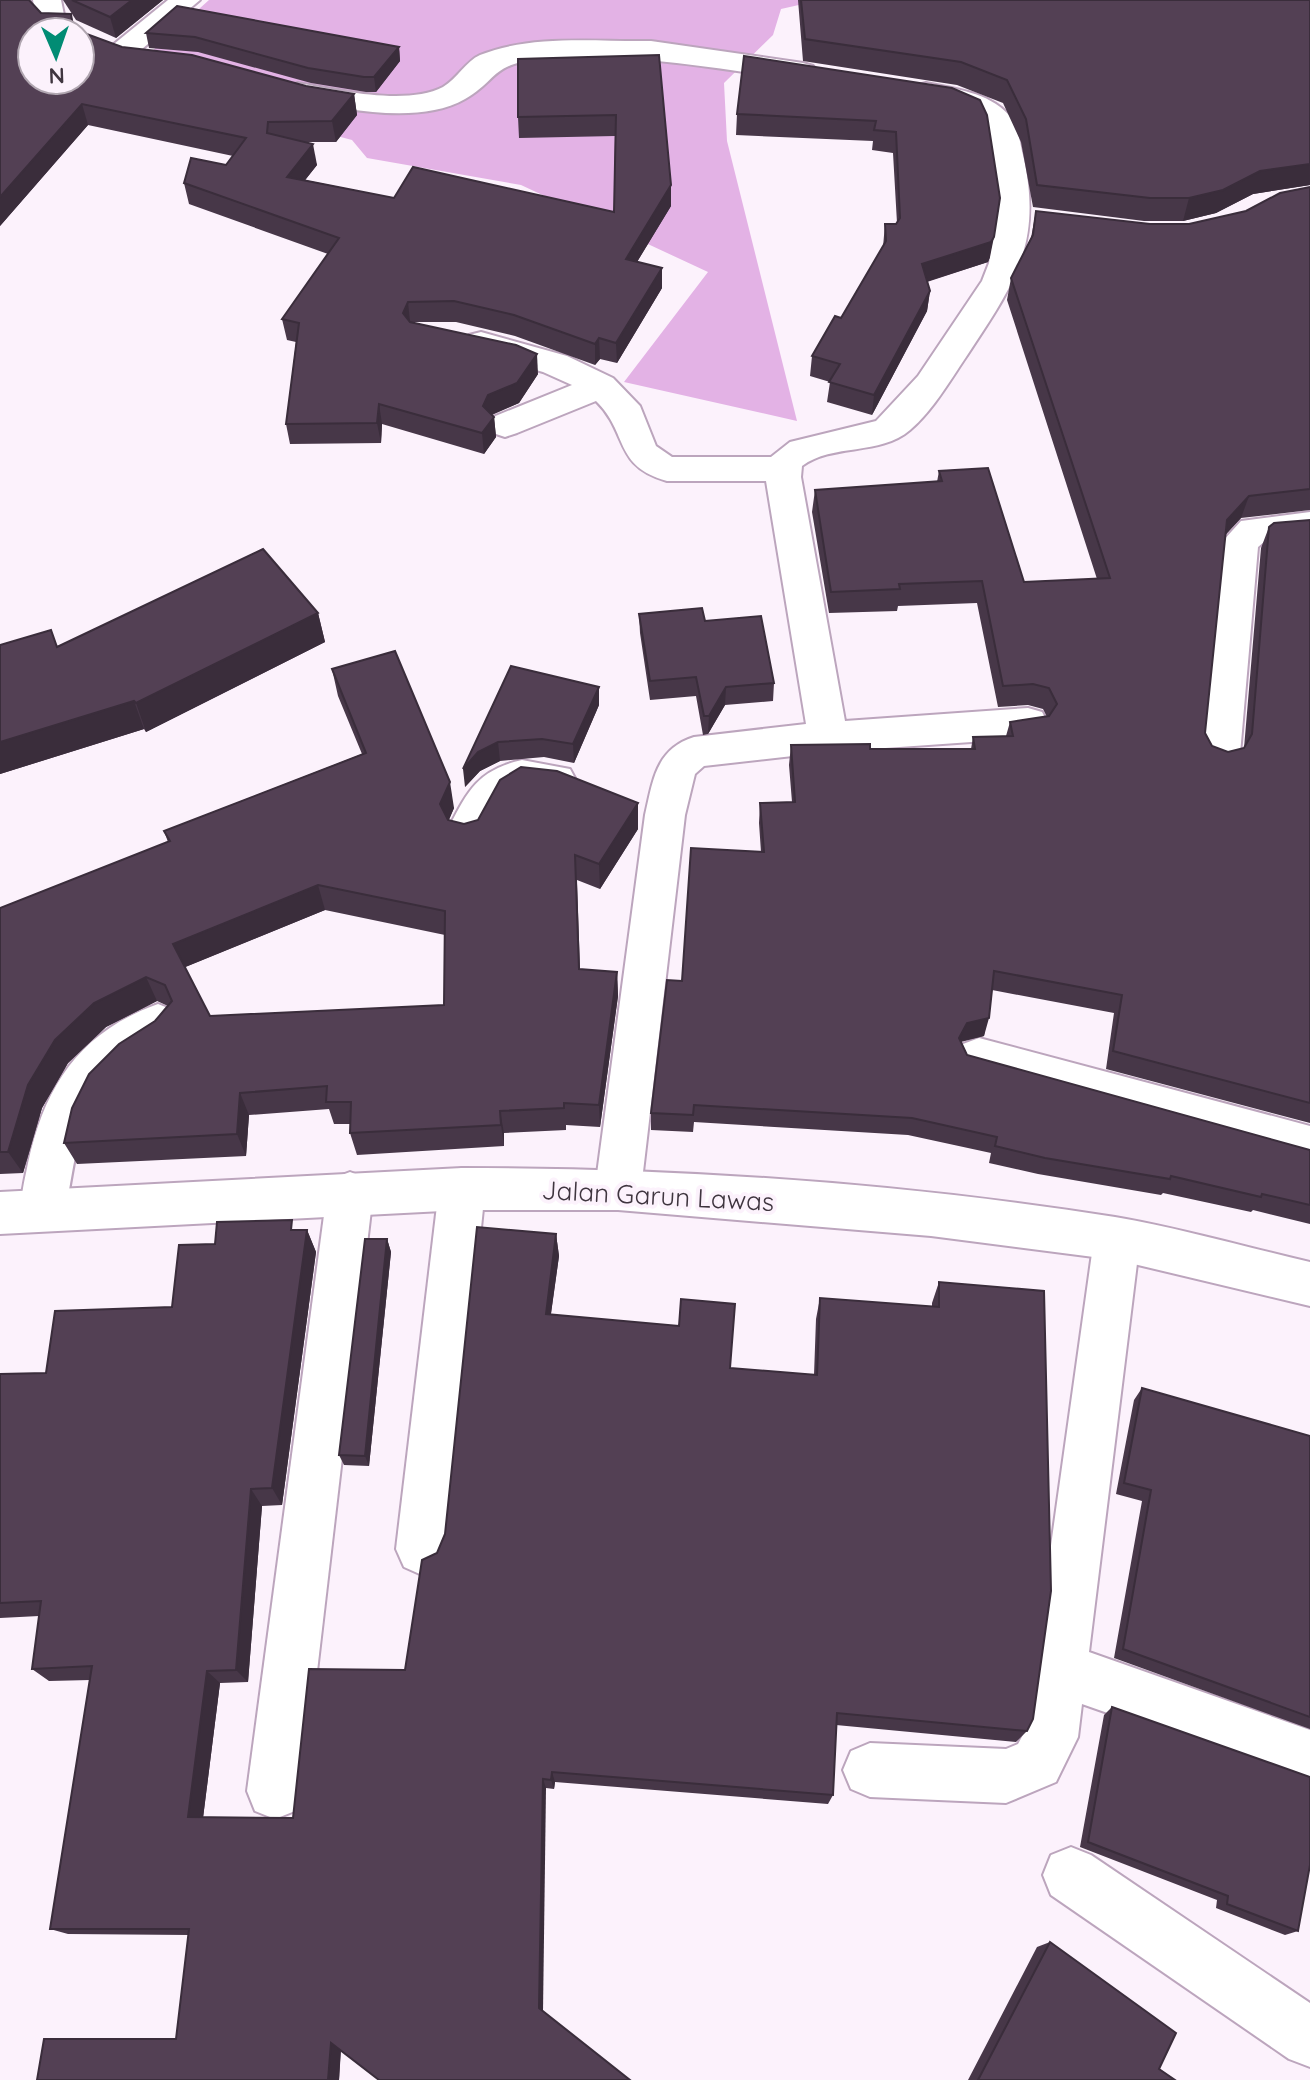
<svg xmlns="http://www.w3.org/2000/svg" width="1310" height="2080" font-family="Quicksand,sans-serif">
	<rect width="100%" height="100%" fill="#fcf2fc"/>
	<path fill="#e3b2e5" d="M209 0H821L781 9 773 35 724 83 727 141 797 421 624 382 708 272 521 185 367 158 352 140 121 79Z"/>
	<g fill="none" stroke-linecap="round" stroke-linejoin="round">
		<defs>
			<g id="minor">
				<path d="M33 0H61L64 15 82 32H49L36 18Z"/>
				<path d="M168 0H200L129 60H109L104 54 109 48Z"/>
				<path d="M651 41 803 63 813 66 818 72 813 78 803 81C715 68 626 51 537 60 491 64 497 81 465 99 420 125 347 109 298 101L287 98 283 92 287 86 298 83C337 90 407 106 443 87 457 79 466 61 480 55 533 34 596 42 651 41Z"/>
				<path d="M926 83C955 89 988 92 1009 115 1018 125 1020 143 1023 155 1044 245 1012 287 966 357 949 382 933 410 910 430 880 456 833 443 802 466L801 477 845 721 1028 708 1042 712 1048 723 1042 734 1028 738 828 752 704 766 695 774 685 815 641 1189 634 1204 618 1210 602 1204 595 1189 645 815C653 780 656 749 694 737L806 724 766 481H667C613 466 629 433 596 401L517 433 505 437 493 433 488 425 493 417 572 385 543 372 469 351 464 343 469 335 481 332 567 356 613 378 640 406 656 446 672 457H771L790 442 876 421 918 376 982 281 989 263 998 202 984 125 962 109 915 98 911 92 915 86Z"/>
				<path d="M1310 512V538L1264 542 1258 547 1240 754 1234 765 1220 769 1206 765 1200 754 1222 542 1241 521Z"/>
				<path d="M522 760 570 769 576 780 570 791 556 796 519 792 505 803 481 843 467 847 453 843 447 831C467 792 477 770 522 760Z"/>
				<path d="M158 1004 173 1010 180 1023C170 1044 147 1052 129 1065 78 1103 77 1150 66 1208L59 1223 43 1229 27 1223C17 1203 24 1185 28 1163 45 1085 80 1032 158 1004Z"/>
				<path d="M979 1038 1310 1126V1166L963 1070 957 1057 963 1044Z"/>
				<path d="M462 1168 478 1174 485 1189 448 1549 440 1567 422 1575 404 1567 396 1549 439 1189 446 1174Z"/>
				<path d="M350 1172 366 1178 373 1193 303 1791 295 1811 275 1819 255 1811 247 1791 327 1193 334 1178Z"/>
				<path d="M1117 1218 1134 1224 1140 1239 1089 1652 1310 1730V1784L1082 1704 1078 1737 1056 1782 1006 1803 870 1797 851 1789 843 1770 851 1751 870 1743 1006 1749 1018 1744 1025 1731 1094 1239 1100 1224Z"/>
				<path d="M1071 1847 1091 1855 1310 2003V2067L1289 2059 1051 1895 1043 1875 1051 1855Z"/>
			</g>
			<path id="major" d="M462 1168C679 1168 900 1183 1115 1217 1180 1228 1245 1247 1310 1262V1306L1117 1260 931 1236 618 1210H462L0 1234V1192Z"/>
		</defs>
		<use href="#minor" stroke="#bca5bd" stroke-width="4"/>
		<use href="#major" stroke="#bca5bd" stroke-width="4"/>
		<use href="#minor" fill="#fff" fill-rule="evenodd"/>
		<use href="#major" fill="#fff" fill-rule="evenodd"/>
	</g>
	<g fill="#473748" fill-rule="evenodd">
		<path d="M31 0V2L41 13 71 14 76 30 122 47 306 86 354 94 357 115 336 142H307L317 165 305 180 394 198 614 212 615 136 519 138 518 117 659 55 671 185V206L637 262 662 288 617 363 600 359 595 365 515 336 456 322H411L538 374 519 403 492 415 494 417 496 437 484 454 382 424 381 443 290 444 286 424 296 342 287 340 282 319 328 254 189 204 184 183 226 165 233 156 88 125 0 226Z"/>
		<path d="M63 0H163L116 38 76 20Z"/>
		<path d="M798 0H1310V185L1253 194 1216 213 1183 221H1144L1033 207 1021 142 1003 103 957 85 803 61Z"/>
		<path d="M146 33 399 47 400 61 376 92H366L311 83 198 52 149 48Z"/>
		<path d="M952 88 990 257 988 262 927 282 930 291 927 311 872 415 827 402 830 382 810 376 812 356 841 318 883 247 885 224 897 223 893 153 872 150 873 141 736 135 737 114Z"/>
		<path d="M1310 187V510L1241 518 1225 535 1205 733 1212 746 1228 752 1244 748 1261 548 1269 527 1310 520V1123L1106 1069 1114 1013 992 990 984 1036 961 1042 967 1055 1310 1150V1224L1253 1210 1251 1212 1163 1193 1161 1195 1038 1174 989 1163 991 1153 908 1135 694 1122 693 1132 651 1130V1113L682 981 761 852 759 823 760 803 792 802 789 765 791 745 870 749H971L973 737 1006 736 1010 722 1047 717 1043 709 1028 705 998 707 977 603 898 606 897 611 829 613 812 512 815 490 937 482 939 471 1024 582 1097 579 1007 300 1011 278 1031 238 1036 211 1150 224H1189L1246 211Z"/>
		<path d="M318 613 325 642 146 732 144 729 0 774V645L57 647Z"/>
		<path d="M639 614 705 621 774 683 773 701 725 705 708 734 703 735 696 696 650 700 640 633Z"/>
		<path d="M511 666 599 705 574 763 544 757 500 761 480 771 465 787Z"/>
		<path d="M332 669 454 808 449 820 464 824 638 829 600 889 577 880 580 969 617 972 618 996 600 1127 566 1125V1130L504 1133V1146L357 1155 350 1133V1124H334L329 1109 249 1115 246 1156 77 1164 64 1143 168 1006 157 1001 106 1027 68 1063 42 1108 23 1173 0 1174V908L168 842 164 831 362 754 338 696ZM325 910 445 935 444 1005 210 1016 185 967Z"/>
		<path d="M296 1230H307L316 1252 282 1505 262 1506 248 1682 220 1683 203 1818H293L405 1670 437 1553 445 1534 556 1234 559 1256 551 1314 730 1368 814 1375 816 1319 820 1298 932 1307V1303L939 1282 1027 1731 1016 1742 836 1725 833 1795 828 1804 555 1782 554 1789 546 1788 341 2050 339 2080H37L176 2039 189 1935 68 1934 50 1929 90 1680 49 1681 32 1669 39 1616 0 1618V1374L46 1373 172 1307 215 1244Z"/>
		<path d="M387 1239 391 1252 369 1466 344 1465 339 1455Z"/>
		<path d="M1142 1388 1310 1436V1729L1114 1658 1142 1501 1116 1494 1134 1400Z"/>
		<path d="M1112 1707 1298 1931 1285 1935 1216 1908 1217 1900 1080 1847 1104 1715Z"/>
		<path d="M1050 1942 1159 2069 1175 2080H968L1037 1947Z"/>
	</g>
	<g fill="#3a2d3b">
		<path d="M132 0H163L116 38 110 17Z"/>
		<path d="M399 47 400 61 376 92 374 77Z"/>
		<path d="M354 94 357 115 336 142 332 121Z"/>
		<path d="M82 104 88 125 0 226V197Z"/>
		<path d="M313 144 317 165 291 198 287 177Z"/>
		<path d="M1310 164V185L1253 194 1216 213 1183 221 1189 198 1260 171Z"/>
		<path d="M671 185V206L626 280V259Z"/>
		<path d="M994 237 990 257 988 262 919 284 922 264Z"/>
		<path d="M662 268V288L617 363 616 343Z"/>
		<path d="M930 291 927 311 872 415 874 395Z"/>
		<path d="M408 302 410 322 403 313Z"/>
		<path d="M599 338 600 359 595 365V344Z"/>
		<path d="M537 354 538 374 519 403 490 415 483 406 488 395Z"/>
		<path d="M379 404 382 424 381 443 377 423Z"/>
		<path d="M494 417 496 437 484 454 482 433Z"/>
		<path d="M1249 496 1241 518 1219 542 1227 520Z"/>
		<path d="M318 613 325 642 146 732 136 703Z"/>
		<path d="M599 687V705L574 763 573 744Z"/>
		<path d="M726 687 725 705 708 734 709 716Z"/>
		<path d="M134 701 144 729 0 774V742Z"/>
		<path d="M498 742 500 761 480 771 465 787 463 769 478 752Z"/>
		<path d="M450 782 454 808 444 830 440 804Z"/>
		<path d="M638 803V829L600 889 599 864Z"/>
		<path d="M318 885 325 910 183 968 173 944Z"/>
		<path d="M617 972 618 996 600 1127 599 1105Z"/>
		<path d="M146 977 157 1001 106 1027 68 1063 42 1108 23 1173 8 1152 28 1085 55 1040 94 1003Z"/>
		<path d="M989 1018 984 1036 962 1041 954 1056 959 1038 967 1023Z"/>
		<path d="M240 1093 249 1115 246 1156 237 1134Z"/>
		<path d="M500 1111 504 1133V1146L501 1125Z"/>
		<path d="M307 1230 316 1252 282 1505 272 1488Z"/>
		<path d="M556 1234 559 1256 548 1334 546 1314Z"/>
		<path d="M387 1239 391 1252 369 1466 365 1456Z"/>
		<path d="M251 1489 262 1506 248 1682 236 1670Z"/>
		<path d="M207 1671 220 1683 202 1826 188 1817Z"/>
		<path d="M552 1772 555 1782 554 1789 551 1780Z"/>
		<path d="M543 1779 546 1788 543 2011 539 2008Z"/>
		<path d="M331 2043 341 2045 339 2080H328Z"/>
	</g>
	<g fill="#534054" stroke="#3a2d3b" stroke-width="2" fill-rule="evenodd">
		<path d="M0 0H29L41 13 71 14 73 29 122 47 192 55 306 86 354 94 332 121 268 122 267 133 313 144 287 177 394 198 413 167 614 212 616 115 518 117V59L659 55 671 185 626 259 662 268 616 343 599 338 595 344 514 315 454 301 408 302 403 313 410 322 516 345 537 354 517 383 488 395 483 406 494 417 482 433 379 404 377 423 286 424 299 323 282 319 339 238 184 183 191 158 226 165 246 138 82 104 0 197ZM32 32H80V80H32Z"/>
		<path d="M72 0H132L110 17Z"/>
		<path d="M801 0H1310V164L1260 171 1223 190 1189 198H1150L1037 185 1026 119 1007 80 961 62 805 39Z"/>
		<path d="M177 6 399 47 374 77H364L308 68 195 37 146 33Z"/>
		<path d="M744 56 952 88 980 100 987 115 1000 198 994 237 991 242 922 264 930 291 874 395 829 382 840 364 812 356 835 316 841 318 886 241 885 224H896L900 218 896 132 874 130 876 121 737 114Z"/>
		<path d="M1310 187V489L1249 496 1227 520 1205 733 1212 746 1228 752 1244 748 1252 734 1269 527 1274 523 1310 520V1103L1113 1051 1122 995 994 971 989 1018 967 1023 959 1038 967 1055 1310 1150V1205L1262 1194 1261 1197 1171 1176 1170 1179 1045 1158 995 1146 997 1137 912 1118 694 1105 693 1115 651 1113 667 980 682 981 691 848 764 852 760 803 795 802 791 745 870 744V749H975L973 737 1013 736 1010 722 1049 716 1057 704 1049 688 1033 684 1003 686 982 581 899 584 900 589 831 592 815 490 942 481 939 471 988 468 1024 582 1110 578 1011 278 1033 235 1036 211 1150 224H1189L1246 211 1280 193Z"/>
		<path d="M263 549 318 613 136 703 134 701 0 742V645L51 630 57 647Z"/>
		<path d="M702 608 705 621 761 616 774 683 726 687 709 716H704L696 677 650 681 639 614Z"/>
		<path d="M395 651 450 782 440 804 448 820 464 824 478 820 500 780 521 767 557 771 638 803 599 864 575 855 579 969 617 972 599 1105 564 1103V1108L500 1111 501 1125 350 1133 351 1102H326L327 1086 240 1093 237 1134 64 1143 72 1108 89 1074 119 1044 155 1021 172 1001 165 985 146 977 94 1003 55 1040 28 1085 8 1152H0V908L170 841 164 831 366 753 332 669ZM318 885 445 911 444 1005 210 1016 173 944Z"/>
		<path d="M511 666 599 687 573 744 542 739 498 742 478 752 463 769Z"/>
		<path d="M292 1220 291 1230H307L272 1488 251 1489 236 1670 207 1671 188 1817 293 1818 309 1669 405 1670 422 1560 437 1553 445 1534 477 1227 556 1234 546 1314 679 1326 681 1299 735 1304 730 1368 817 1375 820 1298 939 1307V1282L1044 1291 1051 1591 1033 1719 1027 1731 837 1713 833 1795 552 1772 551 1780 543 1779 539 2008 630 2080H379L331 2043 328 2080H37L44 2039H176L189 1929H50L92 1666 32 1669 41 1601 0 1603V1374L46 1373 55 1311 172 1307 179 1245 215 1244 217 1222Z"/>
		<path d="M365 1239H387L365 1456 339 1455Z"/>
		<path d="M1142 1388 1310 1436V1717L1123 1649 1151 1490 1124 1483Z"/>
		<path d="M1112 1707 1310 1777V1865L1298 1931 1227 1904 1228 1896 1088 1842Z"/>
		<path d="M1050 1942 1176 2033 1159 2069 1175 2080H978Z"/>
	</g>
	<g text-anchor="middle" stroke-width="8" stroke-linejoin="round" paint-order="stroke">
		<g font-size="26" fill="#3f353f" stroke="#fcf2fc">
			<text transform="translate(658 1196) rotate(3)" y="9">Jalan Garun Lawas</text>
		</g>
	</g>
	<g transform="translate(56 56) rotate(178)"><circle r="38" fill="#fcf2fc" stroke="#b0a6b0" stroke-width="2"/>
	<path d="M0-6L14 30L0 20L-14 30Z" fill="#018c74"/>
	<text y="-12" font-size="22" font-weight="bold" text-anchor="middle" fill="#3f353f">N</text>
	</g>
</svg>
